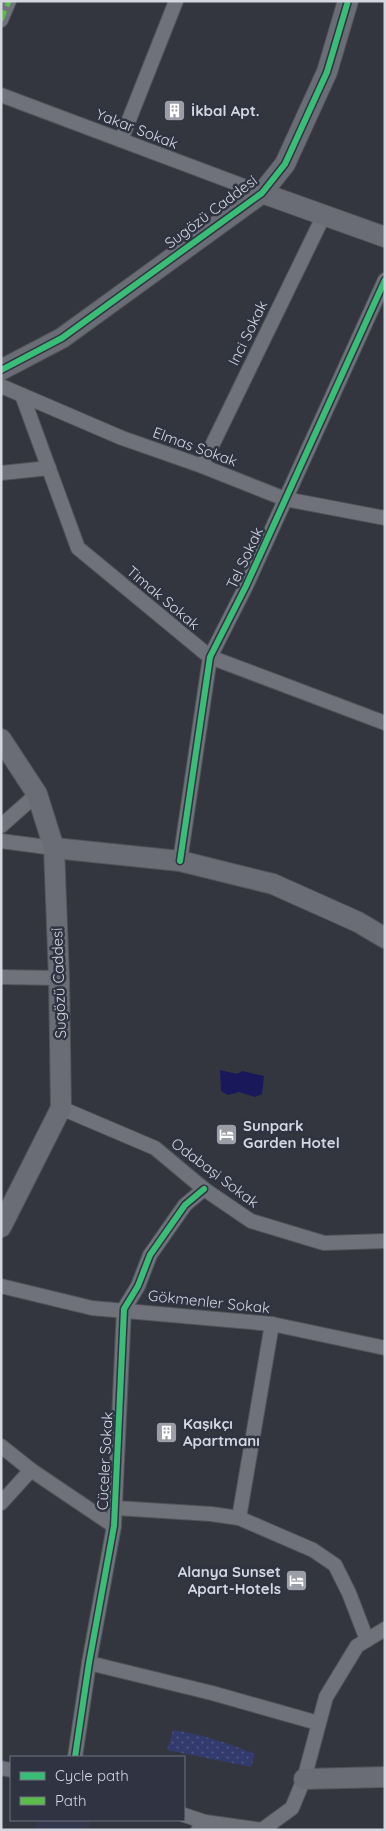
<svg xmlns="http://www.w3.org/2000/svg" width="386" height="1831" font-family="Quicksand,sans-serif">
	<defs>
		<pattern id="green-dots" width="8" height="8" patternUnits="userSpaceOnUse" patternTransform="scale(1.25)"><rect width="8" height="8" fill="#333b6e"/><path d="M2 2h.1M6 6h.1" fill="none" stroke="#505782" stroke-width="1.8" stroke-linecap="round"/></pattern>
	</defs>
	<rect width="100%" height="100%" fill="#33363e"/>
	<path fill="#35394e" d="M37 1820H91L88 1830H36Z"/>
	<path fill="url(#green-dots)" d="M173 1730C201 1734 228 1743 255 1754L251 1767 167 1750Z"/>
	<path fill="#19185b" d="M220 1070 237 1074 242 1071 264 1076 262 1094 255 1097 239 1092 228 1095 221 1091Z"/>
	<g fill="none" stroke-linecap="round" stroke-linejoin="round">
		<defs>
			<g id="street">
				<path d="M1 20 9 1"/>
				<path d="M1 95 262 193"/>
				<path d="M121 140 176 1"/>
				<path d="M1 386 122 438 202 466 285 499 385 518"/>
				<path d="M22 395 78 548 210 657 385 723"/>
				<path d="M202 466 324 215"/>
				<path d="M1 473 49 468"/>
				<path d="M1 826 37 794"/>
				<path d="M1 841 54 848"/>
				<path d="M180 861 210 657 246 586 385 280"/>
				<path d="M1 977 59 978"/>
				<path d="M61 1108 155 1148 204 1189 251 1221 324 1243 385 1241"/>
				<path d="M1 1286 92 1308 272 1324 385 1348"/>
				<path d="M1 1446 31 1470 114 1526"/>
				<path d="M1 1503 31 1470"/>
				<path d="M116 1508 211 1514 239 1518 313 1550 335 1565 349 1593 367 1640"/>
				<path d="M239 1518 272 1324"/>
				<path d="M89 1663 212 1693 318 1723"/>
				<path d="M75 1757 89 1663 114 1526 124 1309 138 1286 150 1255 185 1205 204 1189"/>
				<path d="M1 1768 11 1770"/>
				<path d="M184 1815 205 1822"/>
				<path d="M198 1830 205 1822 262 1830 292 1808 304 1779 326 1697 357 1646 385 1629"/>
			</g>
			<g id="secondary">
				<path d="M262 193 385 237"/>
				<path d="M1 370 62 338 262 193 285 164 327 72 348 1"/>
				<path d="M1 739 37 794 54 848 59 978 61 1108 1 1227"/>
				<path d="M54 848 180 861 273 884 358 922 385 938"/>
				<path d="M304 1779 385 1777"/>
			</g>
		</defs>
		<use href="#street" stroke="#515359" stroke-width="16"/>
		<use href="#secondary" stroke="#515359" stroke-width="22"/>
		<use href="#street" stroke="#6f727a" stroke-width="14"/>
		<use href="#secondary" stroke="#6a6d75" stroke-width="20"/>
		<path stroke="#5cbc4b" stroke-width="5" stroke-dasharray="10 5" stroke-linecap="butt" d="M1 20 9 1"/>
		<defs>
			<g id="cycleway">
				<path d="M1 370 62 338 262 193 285 164 327 72 348 1"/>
				<path d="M180 861 210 657 246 586 385 280"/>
				<path d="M75 1757 89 1663 114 1526 124 1309 138 1286 150 1255 185 1205 204 1189"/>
			</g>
		</defs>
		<use href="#cycleway" stroke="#2f3342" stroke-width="9"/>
		<use href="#cycleway" stroke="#3abd76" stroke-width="6"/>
	</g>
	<defs>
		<symbol id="building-square" viewBox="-11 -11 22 22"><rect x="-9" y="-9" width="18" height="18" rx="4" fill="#9c9ea7" stroke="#2f3342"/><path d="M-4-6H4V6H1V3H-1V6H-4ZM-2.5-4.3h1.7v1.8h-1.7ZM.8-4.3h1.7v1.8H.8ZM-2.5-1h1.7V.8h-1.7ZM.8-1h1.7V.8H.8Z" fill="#fff"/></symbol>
		<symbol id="hotel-square" viewBox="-11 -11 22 22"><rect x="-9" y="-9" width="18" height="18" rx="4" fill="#9c9ea7" stroke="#2f3342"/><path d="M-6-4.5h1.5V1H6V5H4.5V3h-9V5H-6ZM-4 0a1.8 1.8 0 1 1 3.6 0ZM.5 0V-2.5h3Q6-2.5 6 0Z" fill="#fff"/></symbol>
	</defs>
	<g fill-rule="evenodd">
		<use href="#building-square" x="162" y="98" width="25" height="25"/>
		<use href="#hotel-square" x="214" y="1122" width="25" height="25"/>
		<use href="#building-square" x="154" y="1420" width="25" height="25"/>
		<use href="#hotel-square" x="284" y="1568" width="25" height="25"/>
	</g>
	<g text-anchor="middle" stroke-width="5" stroke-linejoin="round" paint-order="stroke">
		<g font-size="15" font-weight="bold" fill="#d4d6e0" stroke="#2f3342" text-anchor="start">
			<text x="191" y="116">İkbal Apt.</text>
			<text x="243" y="1131">Sunpark<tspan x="243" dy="17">Garden Hotel</tspan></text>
			<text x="183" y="1429">Kaşıkçı<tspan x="183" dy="17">Apartmanı</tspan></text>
			<text x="281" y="1577" text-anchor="end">Alanya Sunset<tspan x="281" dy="17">Apart-Hotels</tspan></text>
		</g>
		<g font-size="15" fill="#d4d6e0" stroke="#2f3342">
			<text transform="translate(137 129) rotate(21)" y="5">Yakar Sokak</text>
			<text transform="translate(211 212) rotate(-37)" y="5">Sugözü Caddesi</text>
			<text transform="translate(248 333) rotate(-64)" y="5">Inci Sokak</text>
			<text transform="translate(195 447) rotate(20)" y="5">Elmas Sokak</text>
			<text transform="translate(245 558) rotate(-65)" y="5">Tel Sokak</text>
			<text transform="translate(163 598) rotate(40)" y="5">Timak Sokak</text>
			<text transform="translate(59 983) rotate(-92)" y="5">Sugözü Caddesi</text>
			<text transform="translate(215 1173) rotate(37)" y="5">Odabaşi Sokak</text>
			<text transform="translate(209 1302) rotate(6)" y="5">Gökmenler Sokak</text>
			<text transform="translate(105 1461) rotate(-87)" y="5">Cüceler Sokak</text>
		</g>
	</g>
	<rect width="386" height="1831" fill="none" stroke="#d4d6e0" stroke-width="5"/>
	<rect x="10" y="1756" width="175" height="65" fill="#2f3342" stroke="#717481"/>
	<rect x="20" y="1772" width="25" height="8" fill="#3abd76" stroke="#717481"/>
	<text x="55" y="1781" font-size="15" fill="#d4d6e0">Cycle path</text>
	<rect x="20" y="1797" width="25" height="8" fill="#5cbc4b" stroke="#717481"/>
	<text x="55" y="1806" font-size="15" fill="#d4d6e0">Path</text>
</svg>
